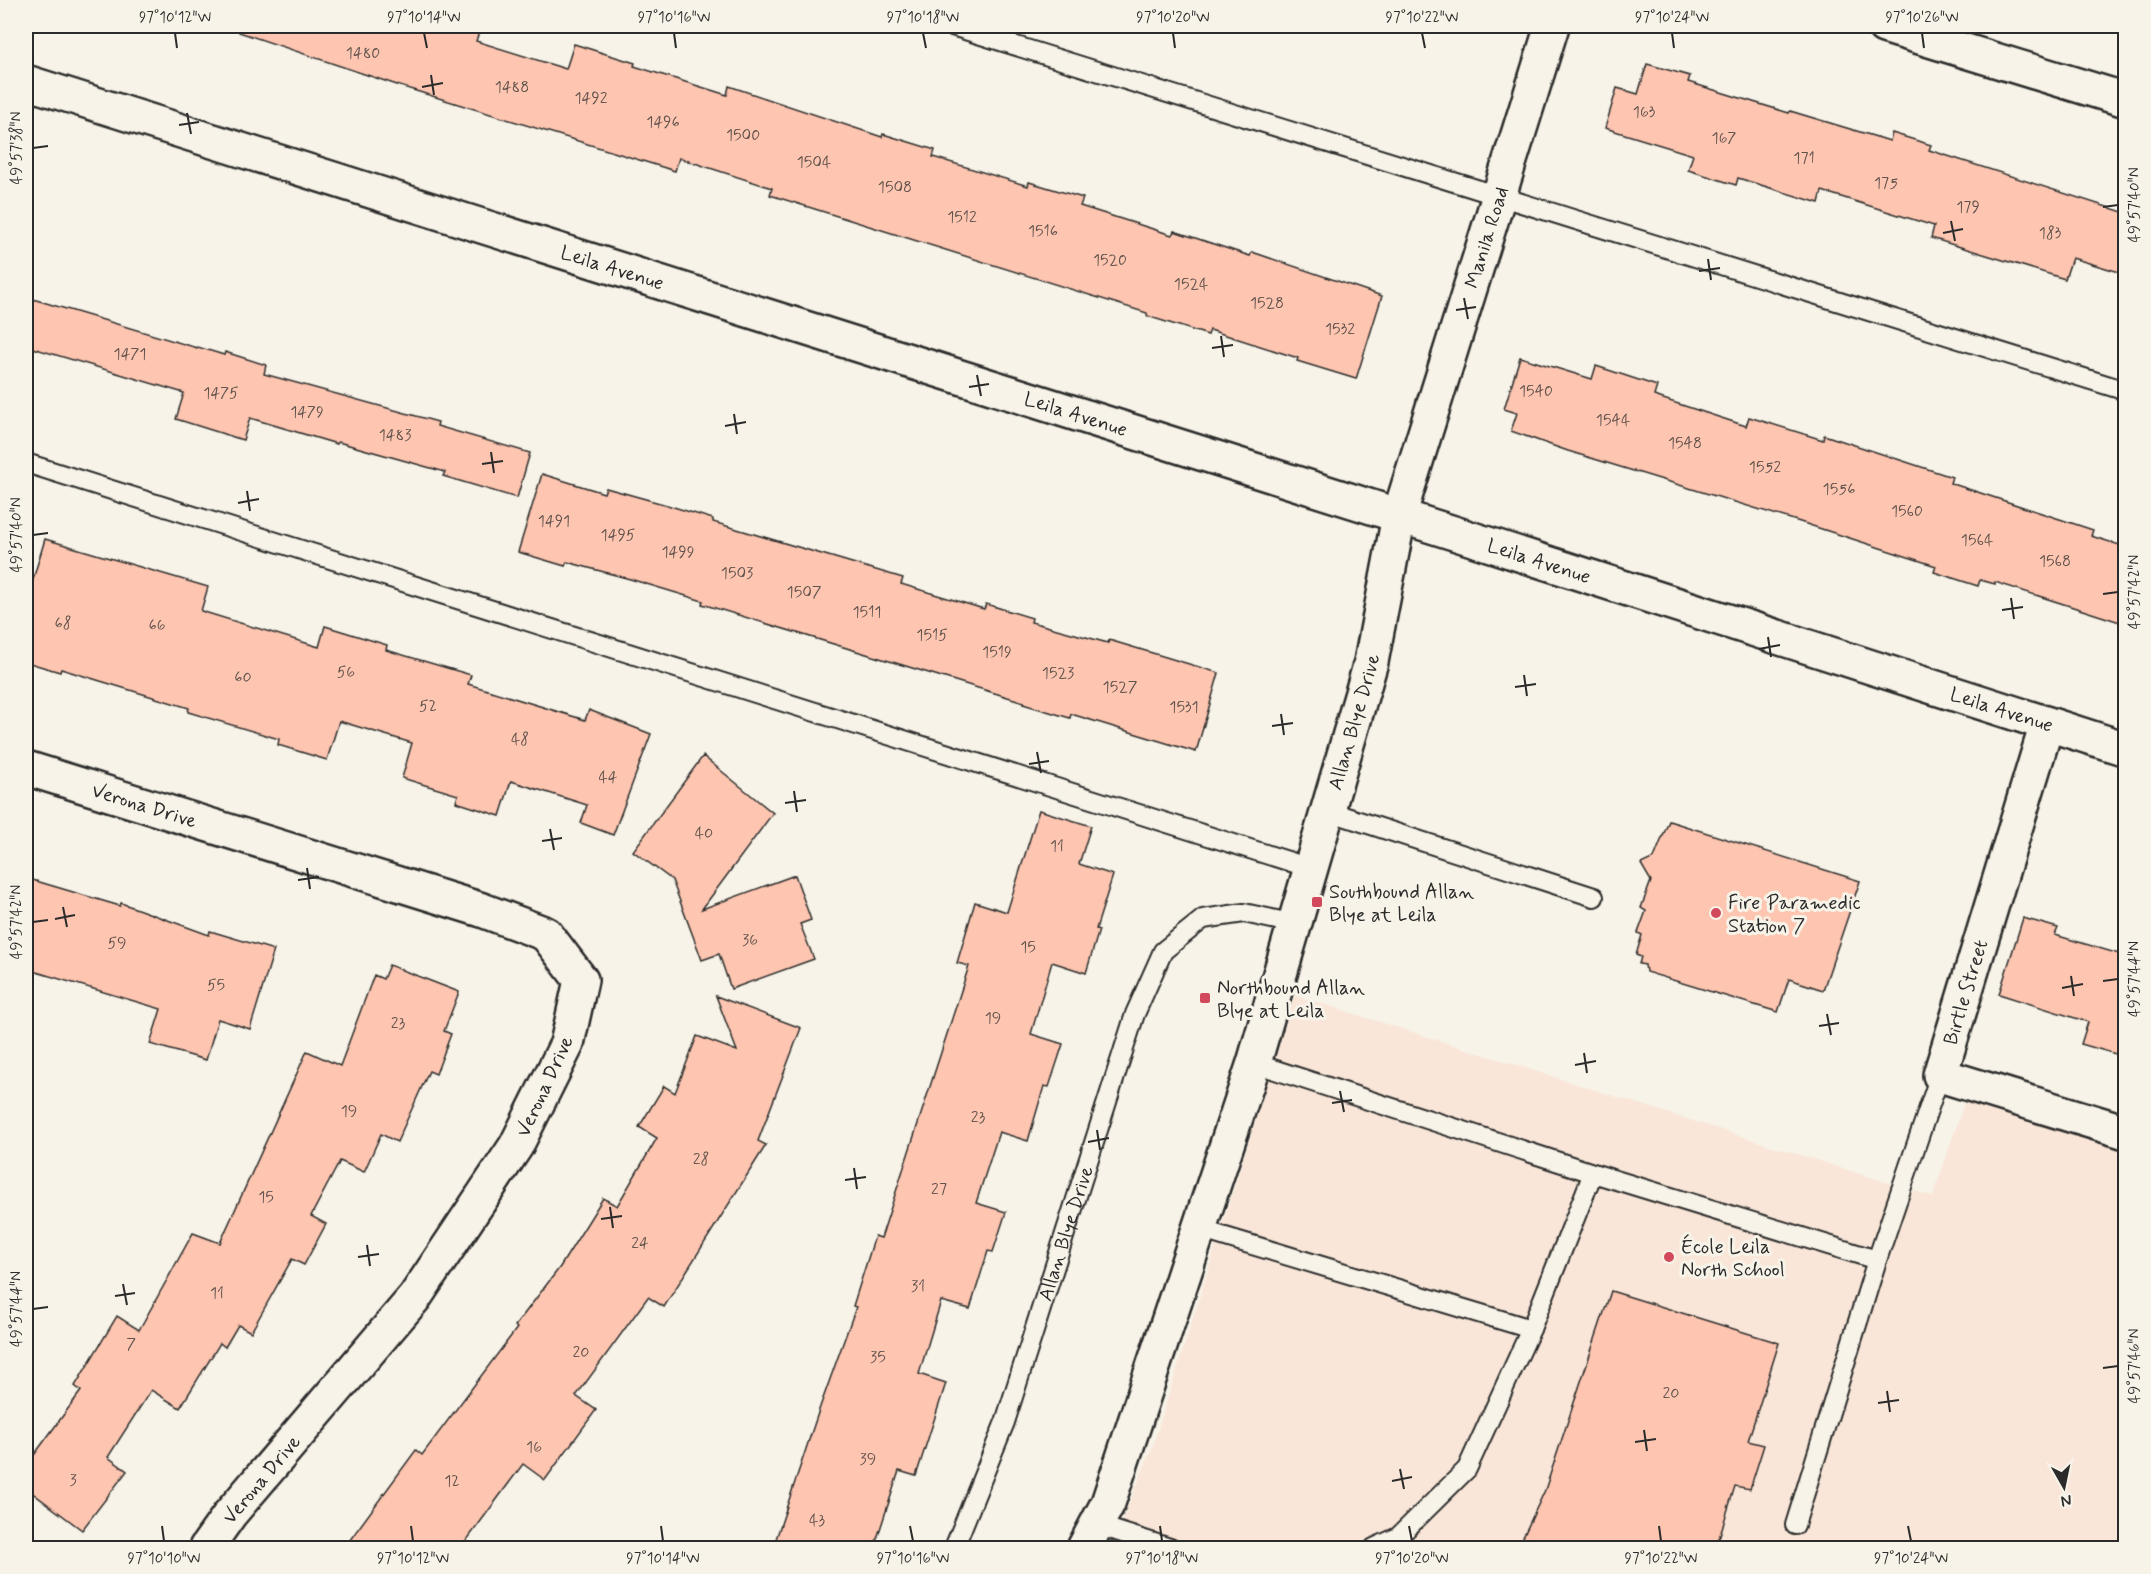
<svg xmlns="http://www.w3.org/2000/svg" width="2151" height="1574" font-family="Mynerve,sans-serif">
	<rect width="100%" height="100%" fill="#f7f3e8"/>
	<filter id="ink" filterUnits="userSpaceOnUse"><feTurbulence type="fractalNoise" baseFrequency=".0167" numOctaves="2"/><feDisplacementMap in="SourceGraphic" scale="12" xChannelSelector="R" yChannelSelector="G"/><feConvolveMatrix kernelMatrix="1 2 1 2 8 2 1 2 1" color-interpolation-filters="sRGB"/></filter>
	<g filter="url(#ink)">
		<path fill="#f9e6d8" d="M1295 995 1933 1197 1966 1097 2125 1147V1548H1111L1152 1448Z"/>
		<g fill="#fec6b1" stroke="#2b2b2b" stroke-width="1.5">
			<path d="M240 26H481L476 41 566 69 574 44 635 63 634 66 727 95 729 86 882 137 883 134 935 150 933 157 1028 186 1029 182 1083 198 1080 206 1172 235 1174 231 1250 256 1252 252 1382 296 1356 379 1297 361 1298 358 1210 330 1208 335 1147 316V313L770 195 772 188 679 158 675 171 400 86 239 32Z"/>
			<path d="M1647 64 1690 76 1688 82 1789 113 1790 111 1890 141 1892 133 1931 145 1929 150 2126 213V274L2072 258 2065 279 1931 238 1934 226 1822 191 1819 203 1738 178 1736 185 1688 170 1693 155 1605 128 1617 88 1638 94Z"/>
			<path d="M26 297 197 348 198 347 224 355 225 352 266 365 264 374 438 422 437 426 530 453 517 498 443 476 445 472 338 442 337 444 250 418 243 440 176 419 184 393 26 346Z"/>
			<path d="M1520 357 1592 379 1596 366 1657 386 1654 396 1746 426 1749 417 1823 440 1824 435 1952 477 1950 483 2093 530 2091 536 2126 547V624L1995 582V584L1980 580 1978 586 1934 572 1936 566 1797 521 1568 451 1511 431 1517 413 1504 409Z"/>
			<path d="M542 474 604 493 606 488 667 505 713 519V522L903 578 901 584 984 609 986 604 1032 618 1031 622 1108 643 1109 640 1219 673 1196 752 1071 714 1070 718 1023 704 1024 702 702 604 703 601 630 579 567 562 565 566 518 552Z"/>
			<path d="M45 539 208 587 201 611 319 647 325 626 387 645 386 650 471 675 468 684 585 720 589 710 651 734 613 835 581 823 587 805 511 781 500 816 456 802 458 795 402 778 412 743 339 721 327 760 278 745 279 739 188 712 189 708 61 669 60 672 26 662V603Z"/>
			<path d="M703 756 773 813 702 909 795 875 811 920 800 924 814 959 731 989 719 954 702 960 672 880 633 851Z"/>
			<path d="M1039 810 1091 826 1079 864 1113 875 1096 929 1099 930 1086 973 1052 962 1031 1034 1063 1044 1049 1087 1044 1086 1028 1141 999 1132 976 1203 1006 1212 993 1252 988 1251 970 1309 941 1301 919 1374 946 1383 916 1476 899 1471 874 1548H773L820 1407 856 1307 853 1306 875 1236 881 1238 969 966 957 963 975 902 1007 912Z"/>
			<path d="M1669 821 1860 881 1823 990 1789 979 1778 1012 1646 972 1645 965 1639 964 1641 957 1636 955 1642 935 1638 933 1646 911 1641 908 1651 881 1641 864 1654 858Z"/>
			<path d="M26 878 120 906 121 903 209 935 210 931 274 950 250 1029 218 1019 206 1060 150 1044 161 1009 26 969Z"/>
			<path d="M2023 918 2058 928 2055 935 2126 956V1057L2081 1044 2088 1022 1999 994Z"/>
			<path d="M389 965 459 992 444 1031 451 1034 436 1074 429 1071 397 1142 381 1134 364 1172 340 1161 311 1216 326 1224 304 1265 292 1259 251 1332 238 1325 225 1347 220 1343 180 1408 151 1390 108 1457 127 1471 82 1530 26 1488V1466L81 1391 75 1386 117 1316 139 1330 193 1233 220 1243 307 1051 340 1066 374 975 383 979Z"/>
			<path d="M716 996 801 1028 758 1141 766 1145 664 1307 648 1297 576 1396 596 1410 545 1480 523 1464 461 1548H344L416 1450 422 1455 517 1328 515 1326 560 1267 603 1198 617 1206 657 1138 639 1127 664 1086 675 1093 697 1036 737 1051Z"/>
			<path d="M1611 1291 1779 1343 1748 1441 1764 1445 1750 1489 1735 1486 1716 1548H1518L1545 1490Z"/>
		</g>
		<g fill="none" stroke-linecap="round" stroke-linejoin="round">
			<defs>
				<g id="service">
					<path d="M952 26 2126 391"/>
					<path d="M26 463 1310 868"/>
					<path d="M1328 811 1594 897"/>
					<path d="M1254 1063 1593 1173 1531 1329"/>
					<path d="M1593 1173 1877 1260 1940 1075"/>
					<path d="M1199 1229 1531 1329 1467 1469 1398 1537 1374 1548"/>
					<path d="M1097 1525 1170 1548"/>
					<path d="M1795 1525 1877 1260"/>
					<path id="s1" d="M954 1548 1005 1422 1135 1014 1163 951 1203 919 1244 913 1295 924"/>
				</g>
				<g id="minor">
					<path d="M1884 26 2126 100"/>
					<path d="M2047 724 1940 1075 2126 1132"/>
					<path id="s2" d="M26 768 482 910 546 934 581 980 567 1044 516 1146 415 1297 230 1514 206 1548"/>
					<path id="s3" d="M1084 1548 1108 1503 1254 1063 1371 662 1399 516"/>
				</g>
				<g id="tertiary">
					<path id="s4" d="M26 82 1457 534 2126 749"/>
					<path id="s5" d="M1399 516 1552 26"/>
				</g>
			</defs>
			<use href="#service" stroke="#2b2b2b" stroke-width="22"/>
			<use href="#minor" stroke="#2b2b2b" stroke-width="38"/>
			<use href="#tertiary" stroke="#2b2b2b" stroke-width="38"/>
			<use href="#service" stroke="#f7f3e8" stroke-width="18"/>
			<use href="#minor" stroke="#f7f3e8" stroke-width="33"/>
			<use href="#tertiary" stroke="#f7f3e8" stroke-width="33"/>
		</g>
	</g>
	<path fill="none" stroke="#2b2b2b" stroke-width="2" d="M175 33 177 48M424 33 427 48M674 33 676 48M923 33 926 48M1173 33 1175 48M1422 33 1425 48M1672 33 1674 48M1922 33 1924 48M431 75 434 95M422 87 443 83M187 113 191 134M179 125 199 122M33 148 48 146M2103 207 2118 205M1951 221 1955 241M1943 233 1963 229M1708 259 1711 280M1699 271 1720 268M1464 298 1468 319M1456 310 1476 307M1221 336 1224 357M1212 348 1233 345M977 375 981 396M969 387 989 384M734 414 737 434M725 426 746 422M491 452 494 473M482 464 503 461M247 491 250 511M238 503 259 499M33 535 48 533M2103 594 2118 592M2011 598 2014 619M2002 610 2023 607M1768 637 1771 657M1759 649 1780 645M1524 675 1527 696M1515 687 1536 684M1281 714 1284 735M1272 726 1293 723M1037 752 1041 773M1029 764 1049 761M794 791 797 812M785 803 806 800M550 829 554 850M542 841 562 838M307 868 310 889M298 880 319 877M63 907 67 927M55 919 75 915M33 922 48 920M2071 976 2074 996M2103 981 2118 979M2062 988 2083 984M1827 1014 1831 1035M1819 1026 1839 1023M1584 1053 1587 1073M1575 1065 1596 1061M1340 1091 1344 1112M1332 1103 1352 1100M1097 1130 1100 1150M1088 1142 1109 1138M854 1168 857 1189M845 1180 866 1177M610 1207 613 1228M601 1219 622 1216M367 1245 370 1266M358 1257 379 1254M123 1284 127 1305M115 1296 135 1293M33 1309 48 1307M2103 1368 2118 1366M1887 1391 1890 1412M1878 1403 1899 1400M1644 1430 1647 1451M1635 1442 1656 1439M1400 1469 1404 1489M1392 1481 1412 1477M162 1526 164 1541M411 1526 413 1541M661 1526 663 1541M910 1526 913 1541M1160 1526 1162 1541M1409 1526 1412 1541M1659 1526 1661 1541M1908 1526 1911 1541"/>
	<g fill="#d1495b" stroke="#f7f3e8" stroke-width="2">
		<rect x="1311" y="896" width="12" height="12" rx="3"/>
		<circle cx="1716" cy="913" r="6"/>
		<rect x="1199" y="992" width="12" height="12" rx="3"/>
		<circle cx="1669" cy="1257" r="6"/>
	</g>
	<g text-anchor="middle" stroke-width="6" stroke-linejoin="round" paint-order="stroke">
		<g font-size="16" fill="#60524c">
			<text x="363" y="58">1480</text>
			<text x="512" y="92">1488</text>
			<text x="591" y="103">1492</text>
			<text x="1644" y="117">163</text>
			<text x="663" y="127">1496</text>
			<text x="743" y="140">1500</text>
			<text x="1724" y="143">167</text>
			<text x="1804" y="163">171</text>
			<text x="814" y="167">1504</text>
			<text x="1886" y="188">175</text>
			<text x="895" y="192">1508</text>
			<text x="1968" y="212">179</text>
			<text x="962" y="222">1512</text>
			<text x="1043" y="236">1516</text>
			<text x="2050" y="238">183</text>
			<text x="1110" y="265">1520</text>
			<text x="1191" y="289">1524</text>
			<text x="1267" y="308">1528</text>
			<text x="1340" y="334">1532</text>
			<text x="130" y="359">1471</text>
			<text x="1536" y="396">1540</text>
			<text x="221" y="398">1475</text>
			<text x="307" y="417">1479</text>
			<text x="1613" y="425">1544</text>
			<text x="395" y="440">1483</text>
			<text x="1685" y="448">1548</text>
			<text x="1765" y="472">1552</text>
			<text x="1839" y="494">1556</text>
			<text x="1907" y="516">1560</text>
			<text x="554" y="526">1491</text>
			<text x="618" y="540">1495</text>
			<text x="1977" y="545">1564</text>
			<text x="678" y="557">1499</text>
			<text x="2055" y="566">1568</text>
			<text x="737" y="578">1503</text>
			<text x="804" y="597">1507</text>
			<text x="867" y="617">1511</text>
			<text x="63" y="628">68</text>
			<text x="157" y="630">66</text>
			<text x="932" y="640">1515</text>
			<text x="997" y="657">1519</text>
			<text x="346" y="677">56</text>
			<text x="1058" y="678">1523</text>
			<text x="243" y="682">60</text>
			<text x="1120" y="692">1527</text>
			<text x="428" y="711">52</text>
			<text x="1184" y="712">1531</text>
			<text x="520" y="744">48</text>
			<text x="608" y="782">44</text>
			<text x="704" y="838">40</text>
			<text x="1057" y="851">11</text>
			<text x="750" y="945">36</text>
			<text x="117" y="948">59</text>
			<text x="1028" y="952">15</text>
			<text x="216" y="990">55</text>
			<text x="993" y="1023">19</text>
			<text x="398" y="1028">23</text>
			<text x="349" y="1116">19</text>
			<text x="978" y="1122">23</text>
			<text x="701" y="1164">28</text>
			<text x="939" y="1194">27</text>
			<text x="266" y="1202">15</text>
			<text x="640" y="1248">24</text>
			<text x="918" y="1291">31</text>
			<text x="217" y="1298">11</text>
			<text x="131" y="1349">7</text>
			<text x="581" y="1357">20</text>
			<text x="878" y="1362">35</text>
			<text x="1671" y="1398">20</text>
			<text x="534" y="1452">16</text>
			<text x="868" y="1464">39</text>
			<text x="73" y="1485">3</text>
			<text x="452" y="1486">12</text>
			<text x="817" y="1525">43</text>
		</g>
		<g font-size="20" fill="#2b2b2b" stroke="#f7f3e8">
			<text dy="7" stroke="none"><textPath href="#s5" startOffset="292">Manila Road</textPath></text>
			<text dy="7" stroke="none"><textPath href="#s4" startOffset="615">Leila Avenue</textPath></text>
			<text dy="7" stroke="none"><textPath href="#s4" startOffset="1101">Leila Avenue</textPath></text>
			<text dy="7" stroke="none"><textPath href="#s4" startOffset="1587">Leila Avenue</textPath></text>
			<text dy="7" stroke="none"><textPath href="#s4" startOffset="2073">Leila Avenue</textPath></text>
			<text dy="7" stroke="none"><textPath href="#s3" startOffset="870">Allan Blye Drive</textPath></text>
			<text dy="7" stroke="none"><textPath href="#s2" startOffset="124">Verona Drive</textPath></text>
			<text transform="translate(1965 992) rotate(-73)" y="7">Birtle Street</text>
			<text transform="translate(544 1086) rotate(-65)" y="7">Verona Drive</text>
			<text dy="7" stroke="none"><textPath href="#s1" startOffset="334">Allan Blye Drive</textPath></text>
			<text transform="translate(261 1479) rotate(-50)" y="7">Verona Drive</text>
		</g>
		<g font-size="20" fill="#2b2b2b" stroke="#f7f3e8" text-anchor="start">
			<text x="1329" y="898">Southbound Allan<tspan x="1329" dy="23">Blye at Leila</tspan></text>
			<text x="1728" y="909">Fire Paramedic<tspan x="1728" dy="23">Station 7</tspan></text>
			<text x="1217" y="994">Northbound Allan<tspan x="1217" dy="23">Blye at Leila</tspan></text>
			<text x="1681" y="1253">École Leila<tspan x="1681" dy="23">North School</tspan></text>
		</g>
	</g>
	<rect width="2151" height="1574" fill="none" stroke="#f7f3e8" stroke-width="66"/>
	<g transform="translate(2064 1487) rotate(171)" stroke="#f7f3e8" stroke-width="4.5" paint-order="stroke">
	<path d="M0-4.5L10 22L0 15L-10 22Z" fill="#2b2b2b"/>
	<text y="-9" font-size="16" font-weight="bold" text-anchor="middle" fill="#2b2b2b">N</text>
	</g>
	<rect x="33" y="33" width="2085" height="1508" fill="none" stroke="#2b2b2b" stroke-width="2"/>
	<g font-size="15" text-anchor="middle" fill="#2b2b2b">
		<text x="175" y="22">97°10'12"W</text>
		<text x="424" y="22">97°10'14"W</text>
		<text x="674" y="22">97°10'16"W</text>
		<text x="923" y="22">97°10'18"W</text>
		<text x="1173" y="22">97°10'20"W</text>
		<text x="1422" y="22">97°10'22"W</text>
		<text x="1672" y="22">97°10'24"W</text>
		<text x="1922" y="22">97°10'26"W</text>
		<text transform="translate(16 148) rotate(-90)" y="5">49°57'38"N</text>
		<text transform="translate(2134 205) rotate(-90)" y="5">49°57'40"N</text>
		<text transform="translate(16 535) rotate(-90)" y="5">49°57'40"N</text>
		<text transform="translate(2134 592) rotate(-90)" y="5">49°57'42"N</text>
		<text transform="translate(16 922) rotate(-90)" y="5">49°57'42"N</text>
		<text transform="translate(2134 979) rotate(-90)" y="5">49°57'44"N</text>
		<text transform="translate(16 1309) rotate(-90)" y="5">49°57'44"N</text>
		<text transform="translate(2134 1366) rotate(-90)" y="5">49°57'46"N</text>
		<text x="164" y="1563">97°10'10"W</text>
		<text x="413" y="1563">97°10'12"W</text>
		<text x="663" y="1563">97°10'14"W</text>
		<text x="913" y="1563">97°10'16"W</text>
		<text x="1162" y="1563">97°10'18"W</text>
		<text x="1412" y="1563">97°10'20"W</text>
		<text x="1661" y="1563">97°10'22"W</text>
		<text x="1911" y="1563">97°10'24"W</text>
	</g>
</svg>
